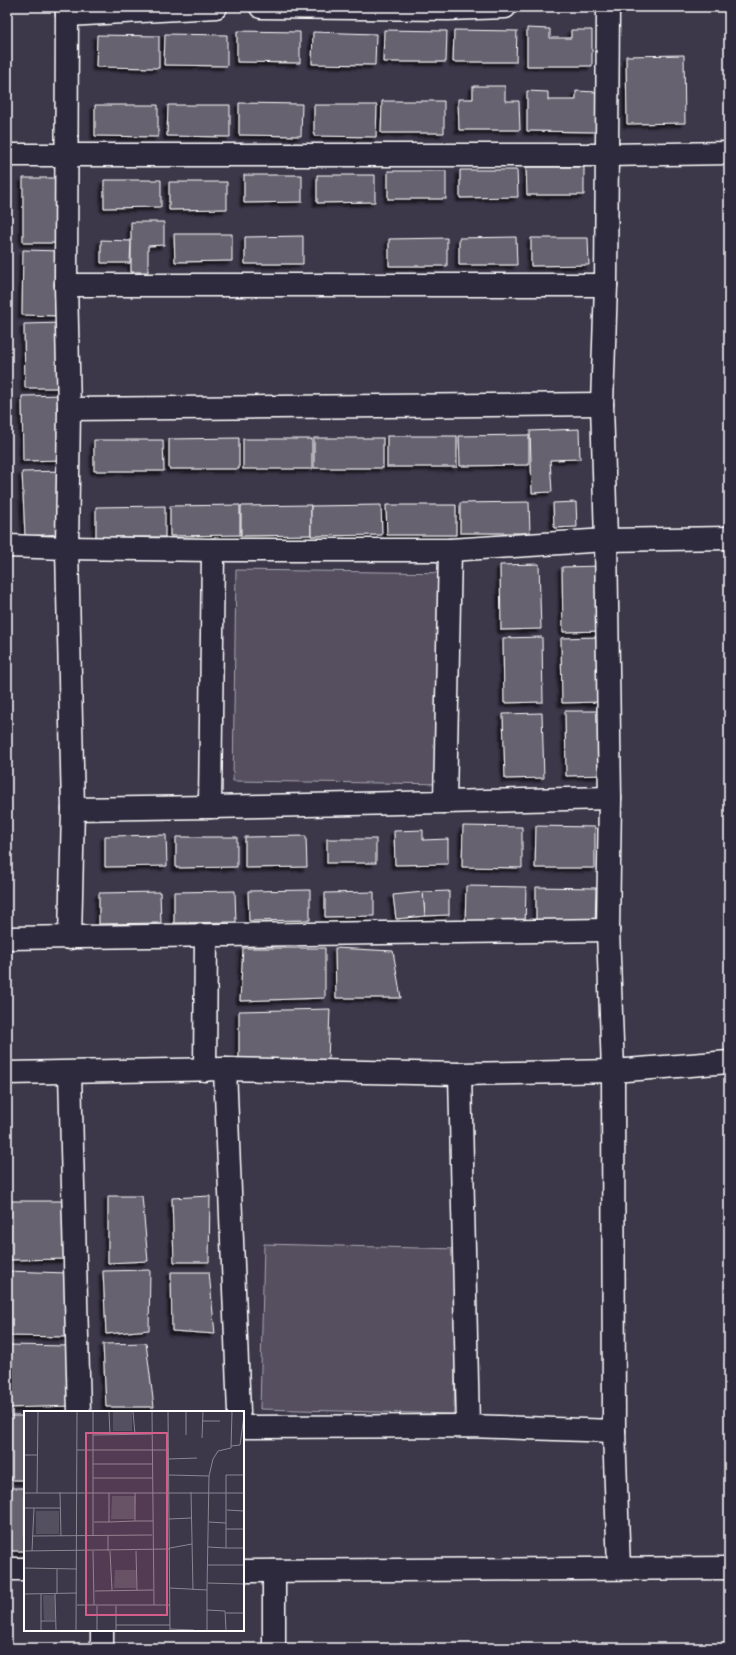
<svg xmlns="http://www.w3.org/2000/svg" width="736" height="1655" font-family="Delius,sans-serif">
	<defs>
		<filter id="shadow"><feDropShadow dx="-3.5" dy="3.5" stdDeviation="1" flood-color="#0009"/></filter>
	</defs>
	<rect width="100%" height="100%" fill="#3c3749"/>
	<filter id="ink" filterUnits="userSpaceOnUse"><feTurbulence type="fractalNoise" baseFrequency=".025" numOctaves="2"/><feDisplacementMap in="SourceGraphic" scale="8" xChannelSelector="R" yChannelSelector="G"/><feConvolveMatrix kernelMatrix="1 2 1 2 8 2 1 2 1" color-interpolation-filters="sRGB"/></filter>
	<g filter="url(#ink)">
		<g fill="#555060" stroke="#aaa8b0">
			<path d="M236 570 455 573 452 784 233 781Z"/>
			<path d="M264 1244 458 1249 454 1414 260 1409Z"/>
		</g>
		<g fill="#666270" stroke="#fff" filter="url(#shadow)">
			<path d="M527 28 550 29V38H571V30H592V66H527Z"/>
			<path d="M384 30 447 31 446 62H383Z"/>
			<path d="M454 30 517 31 516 62H453Z"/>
			<path d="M237 31 300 32V63L237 62Z"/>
			<path d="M313 32 376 34 375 65 312 64Z"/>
			<path d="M165 34 227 35V66L164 65Z"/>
			<path d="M97 35 159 36V68L96 67Z"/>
			<path d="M684 55 685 123 627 124 626 56Z"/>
			<path d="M473 86H505V101H519L520 130H459L458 99H473Z"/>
			<path d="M527 91 548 92V100H576V91L597 92 596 132 527 131Z"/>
			<path d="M382 101H444V133H381Z"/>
			<path d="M239 103 302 104 301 136 239 135Z"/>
			<path d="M95 105H158V137L95 136Z"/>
			<path d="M168 105H230V137L167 136Z"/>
			<path d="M314 105H377L376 137 314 136Z"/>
			<path d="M526 167H584V195H527Z"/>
			<path d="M460 170H517L518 197 460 198Z"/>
			<rect x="388" y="171" width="58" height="28"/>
			<path d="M244 175H302V202L244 203Z"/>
			<path d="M317 175H375V202L317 203Z"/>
			<path d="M23 178H62L61 243H23Z"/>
			<path d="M104 180H161V207L104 208Z"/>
			<path d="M169 182H227V209L169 210Z"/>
			<path d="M131 222H164V245L148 246V272H131Z"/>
			<path d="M174 234H232V261L175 262Z"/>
			<path d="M303 236V264H245V237Z"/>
			<path d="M516 237 517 265H459V238Z"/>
			<path d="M447 238V266H389V239Z"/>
			<path d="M531 238H588L589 265 531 266Z"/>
			<path d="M101 240 131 241 130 263H101Z"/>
			<path d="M23 250 62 251 61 316 22 315Z"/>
			<path d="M63 323 64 388H25L24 324Z"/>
			<path d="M64 395 65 460 23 461 22 396Z"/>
			<path d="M579 429 580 459 550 460 552 492 532 493 530 431Z"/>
			<path d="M529 435V465L460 466 459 436Z"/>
			<rect x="387" y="436" width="70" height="31"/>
			<path d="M239 438V469H169V439Z"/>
			<rect x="314" y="438" width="69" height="30"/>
			<rect x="243" y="439" width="69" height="30"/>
			<path d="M94 440H163L164 471H94Z"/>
			<path d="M63 471 65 534 25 536 22 472Z"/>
			<path d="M529 502 530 533H460V503Z"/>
			<path d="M576 502 577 527 554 528 553 503Z"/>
			<path d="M240 505V535L170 536V506Z"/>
			<path d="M311 505V535L241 536V506Z"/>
			<path d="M381 505 382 535 311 536V506Z"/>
			<path d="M386 505H456V535H387Z"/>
			<path d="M165 506V537H96V507Z"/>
			<path d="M539 564 541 629 501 630 500 565Z"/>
			<path d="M602 566 603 631 563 632 562 567Z"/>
			<path d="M542 637 543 702 504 703 503 638Z"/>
			<path d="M600 637 602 702 562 703 561 638Z"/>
			<path d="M565 711H604L605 775 566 776Z"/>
			<path d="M542 713 544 778 505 779 503 714Z"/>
			<path d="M463 826 522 827V868L462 867Z"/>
			<path d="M536 826 595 827V868H535Z"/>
			<path d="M423 830V840L448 839V864L395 865 394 831Z"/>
			<path d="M166 835 167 866 105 867V836Z"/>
			<path d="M306 836 307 867 245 868V837Z"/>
			<path d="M176 837H237V867L176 868Z"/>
			<rect x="327" y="839" width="49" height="24"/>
			<path d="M466 886 526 887 525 928 465 927Z"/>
			<path d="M536 887 596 888 595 928 536 927Z"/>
			<path d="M310 890V920L249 921 248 891Z"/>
			<path d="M235 891 236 922 174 923V892Z"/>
			<path d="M449 891V915L425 916 423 892Z"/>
			<path d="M160 892 161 923 99 924V893Z"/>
			<path d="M374 892V916L325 917V893Z"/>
			<path d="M423 892 425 916 396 919 393 895Z"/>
			<path d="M243 948H325V998L240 1001Z"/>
			<path d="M335 948 393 951 401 998H336Z"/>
			<path d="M330 1009 328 1061 239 1058V1011Z"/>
			<path d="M108 1196H142L148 1261 108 1263Z"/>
			<path d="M210 1196 209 1262H174L172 1198Z"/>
			<path d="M7 1201H66L70 1259 7 1260Z"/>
			<path d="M150 1270 149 1330 106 1334 103 1271Z"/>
			<path d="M7 1271 67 1273 71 1337 7 1336Z"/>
			<path d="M171 1272H209L215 1334 172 1331Z"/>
			<path d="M146 1343 154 1407H106L103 1344Z"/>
			<path d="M7 1345 69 1346 72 1406 7 1408Z"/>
			<rect x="7" y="1416" width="18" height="64"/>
			<rect x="7" y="1488" width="18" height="63"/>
		</g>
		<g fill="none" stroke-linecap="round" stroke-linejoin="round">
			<defs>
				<g id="minor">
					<path d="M67 7 66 285 69 409 67 548 73 809 70 938"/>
					<path d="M261 7 448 9 505 7"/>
					<path d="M608 7 606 285 602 404 606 540 610 798 608 930 613 1071 614 1431 619 1568"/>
					<path d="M67 15 216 7"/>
					<path d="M7 155H606L729 153"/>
					<path d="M66 285H606"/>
					<path d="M69 409 602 404"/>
					<path d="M7 546 67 548 213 550H450L606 540 729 538"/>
					<path d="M213 550 210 807 445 802 450 550"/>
					<path d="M445 802 610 798"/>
					<path d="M73 809 210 807"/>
					<path d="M7 938 608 930"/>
					<path d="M225 1069 239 1412"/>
					<path d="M205 1070 206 936"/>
					<path d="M7 1073 225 1069 460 1074 613 1071 729 1062"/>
					<path d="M70 1073 79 1412"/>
					<path d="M460 1074 468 1426"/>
					<path d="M243 1427 468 1426 614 1431"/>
					<path d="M7 1569H25"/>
					<path d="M243 1571 729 1568"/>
					<path d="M274 1571V1648"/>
					<path d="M102 1648V1630"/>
				</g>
			</defs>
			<use href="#minor" stroke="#fff" stroke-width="25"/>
			<use href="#minor" stroke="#2f2a3d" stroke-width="22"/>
		</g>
	</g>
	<g transform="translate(24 1411)">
		<rect width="220" height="220" fill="#3c3749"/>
		<path d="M89 1H108V20H89ZM88 85H112L111 108H87ZM12 100H35V123H12ZM91 159H112V177H90ZM19 184H31V209H20Z" fill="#555060"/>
		<path fill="none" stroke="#8a8792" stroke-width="1" d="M69 1V125M85 1 86 23M109 1 111 23M128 1 130 194M144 1 146 219M178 10H196M69 24 128 23M162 24V1M178 27 179 1M207 35 216 34 220 5M53 39H145M0 44H13M145 48 173 47M69 53H128M145 64 185 65M69 67H128M36 81 37 125M167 81 169 179M0 82H220M13 82 14 1M85 82V111L111 110V82M0 97H36M203 99 220 100M145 108 167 107M111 110H129M70 111H85M185 111 202 112M202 118H220M9 125 128 124M184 136 202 137V64H220M146 137 168 133M202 137H220M0 140 146 138M8 140 10 97M69 140 70 194M84 140V125M86 140 88 179M112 140 113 179M184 154H220M0 157 53 158M184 172 220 173M146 177 183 179 185 65 189 48 194 40 207 37 208 1M71 180 129 179M0 183 53 182M31 183 32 219M33 183V158M53 194H146M183 199 201 200 202 219M202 202H220M17 210H31M92 214H146M146 218 170 219M17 219V183M52 219 53 1M73 219V195M92 219V195M183 219V179"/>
		<path fill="#d45d8c" fill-opacity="0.15" stroke="#d45d8c" stroke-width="2" d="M62 22H143V204H62Z"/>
		<rect width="220" height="220" fill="none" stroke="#fff" stroke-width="2"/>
	</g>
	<rect width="736" height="1655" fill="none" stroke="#2f2a3d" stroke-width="24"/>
	<rect x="12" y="12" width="712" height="1631" fill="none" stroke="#fff" stroke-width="1.5" filter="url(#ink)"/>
</svg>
